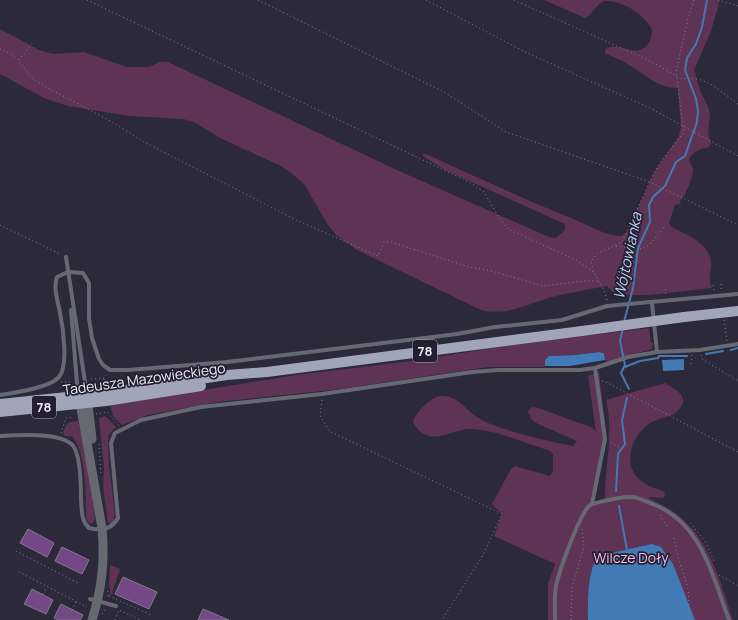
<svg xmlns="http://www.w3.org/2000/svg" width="738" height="620" font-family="Manrope,sans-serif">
	<rect width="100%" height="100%" fill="#2c293b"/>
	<g fill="#5e3354">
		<path d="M544 0H720L711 31 694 70 700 91 708 106 710 116 708 134 711 143 708 148C700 148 693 152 689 159 689 163 693 166 693 171 692 180 685 196 679 203L682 205 677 204 675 205 669 223 672 227C688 236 713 244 711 267 710 274 708 281 712 288L650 295H615L607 286C590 289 573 292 556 296 531 302 507 317 481 310L357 250 336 235 328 225 304 184 291 173 281 166 222 139 194 122 183 119 129 116 68 106 44 98 0 74V29L39 50 53 54 84 52 127 67H149L160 62H168L399 171 549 237 556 238 565 230V224L445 170 423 156V154H426C474 176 522 198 571 218 586 224 605 236 622 236L627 232 654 173 679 136 681 127 678 88C657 88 646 75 629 65 622 60 614 57 606 54L605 52V49C619 41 635 59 647 45 651 40 652 36 652 30 646 15 622 0 604 1 596 4 593 14 585 18Z"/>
		<path d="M649 328 651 343H653L652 349 606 362 604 353 599 352 575 355 549 356 545 360V366L542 367H488L340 389 218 402 148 415 122 425 113 416 110 405 296 375 412 361 518 344Z"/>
		<path d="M599 373 606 432 605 446 593 504 605 498C605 465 614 433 606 400L665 383C674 389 689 395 681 407 679 410 675 414 672 415 664 418 656 419 649 424 631 436 622 465 640 480 647 487 657 488 665 492L664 498 648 497C657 503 666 506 675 513 710 538 720 581 733 620H548V584L555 564 494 536 502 514 492 504 511 469 515 466 550 476 553 471V454L550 451C529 444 492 429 472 429 457 428 444 439 429 436 421 434 417 429 413 422 415 413 431 396 441 396 457 395 465 409 477 417 496 430 549 441 573 446L577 441 538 424 532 420 528 411 532 407 538 408 593 428 596 432 588 375Z"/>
		<path d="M105 416 116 427 108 436 109 465 115 515 113 523H108L103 486 104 469 99 418Z"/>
		<path d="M78 421 89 466 95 519 92 524 88 522 86 517C86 497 86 451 72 436H65L63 433C66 423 68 422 78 421Z"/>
		<path d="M110 565 120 569 111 596 109 585Z"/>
	</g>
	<g fill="#427ab5">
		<path d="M599 352 604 353 605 360 570 366H545V360L549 356 575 355Z"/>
		<path d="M684 359V370L663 371 662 360Z"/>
		<path d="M652 544 661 547 673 564 695 620H588C588 600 587 573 598 556Z"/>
	</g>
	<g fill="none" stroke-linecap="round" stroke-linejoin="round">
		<g stroke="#427ab5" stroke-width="2">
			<path d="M624 322 633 288 638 248 650 222 649 205 653 197 665 186 676 162 685 156 697 122 698 111 696 99 685 70 687 58 696 44 702 27 707 0"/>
			<path d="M623 328 620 341 625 365 621 373 629 389"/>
			<path d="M731 350 738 348"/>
			<path d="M706 354 723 351"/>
			<path d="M625 367 640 361 658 358 659 356H687"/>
			<path d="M616 491 618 454 625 444 622 420 627 398"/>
			<path d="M619 506 627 550"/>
		</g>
	</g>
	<g fill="#734887" stroke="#85788b">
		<path d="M28 529 54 543 47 557 20 543Z"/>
		<path d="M62 547 89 560 82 574 55 561Z"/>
		<path d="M123 577 157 592 149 609 115 594Z"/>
		<path d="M32 589 53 600 46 614 24 604Z"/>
		<path d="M61 604 83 615 80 620H58L54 618Z"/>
		<path d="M203 609 229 620H198Z"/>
	</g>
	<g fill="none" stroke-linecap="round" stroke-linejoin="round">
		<g stroke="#838190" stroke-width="1" stroke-dasharray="1 3" stroke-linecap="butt">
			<path d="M87 0 469 182 484 192 500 219 508 229 576 260 593 272"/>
			<path d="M258 0 444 92 506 132 650 182 738 225"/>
			<path d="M426 0 525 52 650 108 738 156"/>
			<path d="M514 0 650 61 682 79C704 74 721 92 738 104"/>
			<path d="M718 0 738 6"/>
			<path d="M0 49 11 54 18 60 32 78 48 88 112 122 144 142 296 220 378 256 384 242H391L469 267 492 271 543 286 584 281H599"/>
			<path d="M19 60 33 42"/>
			<path d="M0 225 60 254"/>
			<path d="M616 246C648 251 644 252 664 227"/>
			<path d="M721 284V290"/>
			<path d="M713 285 714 290"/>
			<path d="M665 289 666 295"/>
			<path d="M607 300C604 285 593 276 591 261L598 253 622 242 654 173 661 161 684 132 676 72 688 18 694 0"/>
			<path d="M724 320 727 341"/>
			<path d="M701 355 702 359 738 381"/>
			<path d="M691 364 692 355"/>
			<path d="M91 379 104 378 106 375"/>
			<path d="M104 379V385"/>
			<path d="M602 381 606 382 738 452"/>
			<path d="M61 382H72"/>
			<path d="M322 400 320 415 329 431 502 514 483 555 442 620"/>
			<path d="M96 414 107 412 119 426"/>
			<path d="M61 433 66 418 73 417"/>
			<path d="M611 443 625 450"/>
			<path d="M99 444 101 474"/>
			<path d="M660 515 668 528"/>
			<path d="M690 523 705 541 714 561"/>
			<path d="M674 538 676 550 688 589 690 620"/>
			<path d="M16 551 78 583"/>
			<path d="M19 572 87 607"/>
			<path d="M719 575 738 586"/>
			<path d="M108 591V597"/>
			<path d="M43 594 47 587"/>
			<path d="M109 596 151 615"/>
			<path d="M72 610 76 602"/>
			<path d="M102 614 106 608"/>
			<path d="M115 620 119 610 140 620"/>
			<path d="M571 620 572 587 584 546 582 528"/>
		</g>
		<g stroke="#666972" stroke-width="4">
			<path d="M66 257 87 395"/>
			<path d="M652 303 657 352"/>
			<path d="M71 310 78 395"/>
			<path d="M0 395C14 393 48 388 58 378 69 368 63 327 60 313 58 301 53 289 57 277L68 272 83 273 89 283V318L92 338 99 359 103 365 110 370H128L227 362 457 334 495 327 562 320 607 306 738 294"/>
			<path d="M0 436C16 435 68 431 75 449 80 460 81 487 81 500 82 512 81 520 89 528 101 531 112 529 118 518L111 443 115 433 141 420 201 407 322 394 472 372 498 370H580L595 368 628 357 657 352 700 350 738 344"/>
			<path d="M592 504C605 501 619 496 632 497 640 498 647 502 655 505 702 524 713 577 729 620"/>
			<path d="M90 599 116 606"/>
			<path d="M555 620C555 609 554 597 556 586 559 572 581 508 592 504L605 439 595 368"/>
		</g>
		<g stroke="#666972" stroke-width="9">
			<path d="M87 396 92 439"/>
			<path d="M79 397 102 528C105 561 102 588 92 620"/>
		</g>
		<g stroke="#a0a5b8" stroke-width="10">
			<path d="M684 317 738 311"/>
			<path d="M0 404 105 393 227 375 267 372 582 331"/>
			<path d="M0 412 106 401 201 386"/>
		</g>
		<path stroke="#a0a5b8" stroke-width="10" d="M582 331 684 317"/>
	</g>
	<g text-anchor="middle" stroke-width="3.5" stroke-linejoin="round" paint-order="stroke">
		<g fill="#231f30" stroke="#b0adbb" stroke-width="1">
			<rect x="413" y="340" width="24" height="22" rx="3"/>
			<rect x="32" y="396" width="24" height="22" rx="3"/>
		</g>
		<g font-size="13" font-weight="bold" fill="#eceaf6">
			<text x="425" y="356">78</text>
			<text x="44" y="412">78</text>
		</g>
		<g font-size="14" fill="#eceaf6" stroke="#231f30">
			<text transform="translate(144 379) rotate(-8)" y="5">Tadeusza Mazowieckiego</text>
		</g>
		<g font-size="14" fill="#f7bfe9" stroke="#231f30">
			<text x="631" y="563">Wilcze Doły</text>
		</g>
		<g font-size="15" font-style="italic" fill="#b6d3f4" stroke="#231f30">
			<text transform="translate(628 256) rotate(-78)" y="5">Wójtowianka</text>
		</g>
	</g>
</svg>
